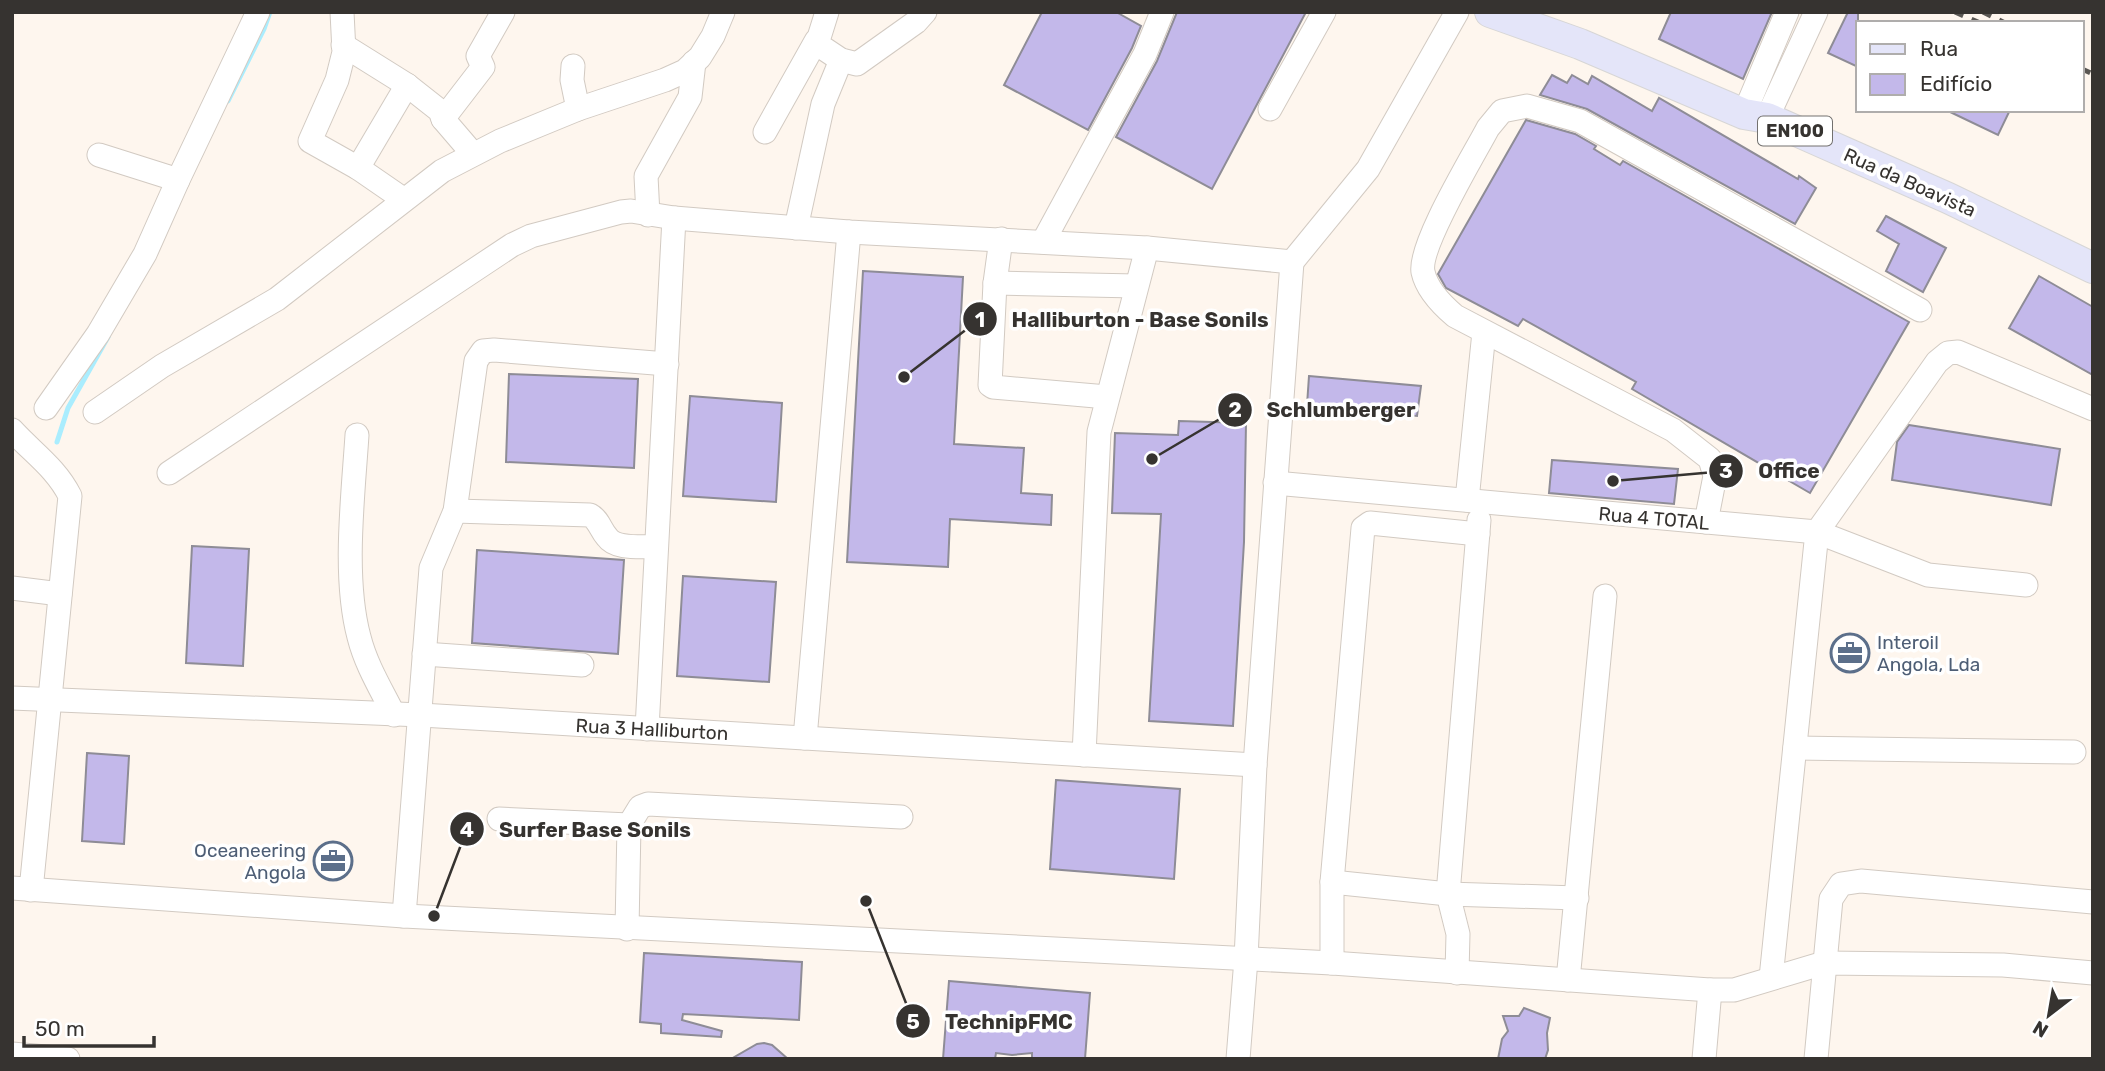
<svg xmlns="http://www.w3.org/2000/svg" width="2105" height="1071" font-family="Rubik,sans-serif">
	<rect width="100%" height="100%" fill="#fef6ee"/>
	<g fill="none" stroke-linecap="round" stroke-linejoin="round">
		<g stroke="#aaedfe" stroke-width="5">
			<path d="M228 101 264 29 270 12"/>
			<path d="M57 442 68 408 108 337"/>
		</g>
	</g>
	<g fill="#c3b8ea" stroke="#8e8c96" stroke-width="2">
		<path d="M1042 12H1116L1141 26 1132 48 1088 130 1004 85Z"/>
		<path d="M1177 12H1306L1212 189 1116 137 1157 61Z"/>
		<path d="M1671 12H1772L1743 79 1659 39Z"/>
		<path d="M1848 12H1858V67L1828 53Z"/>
		<path d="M1552 75 1567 83 1572 75 1588 84 1592 76 1652 111 1659 98 1798 179 1799 176 1816 188 1795 224 1587 109 1540 95Z"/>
		<path d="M1946 110H2010L1998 135Z"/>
		<path d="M1526 120 1575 134 1596 146 1594 149 1620 165 1623 161 1909 322 1810 493 1632 389 1636 382 1523 319 1518 326 1446 288 1438 274Z"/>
		<path d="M1886 216 1946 248 1923 292 1886 271 1899 244 1877 231Z"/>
		<path d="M863 271 963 277 954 444 1024 448 1021 493 1052 495 1051 525 950 519 948 567 847 562Z"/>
		<path d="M2039 276 2093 307V375L2009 328Z"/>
		<path d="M509 374 638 379 634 468 506 462Z"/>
		<path d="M1309 376 1421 386 1417 416 1307 405Z"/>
		<path d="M690 396 782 403 776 502 683 496Z"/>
		<path d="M1179 421 1246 423 1244 542 1233 726 1149 721 1161 514 1112 513 1115 433 1178 435Z"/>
		<path d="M1909 425 2060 449 2051 505 1892 480 1897 442Z"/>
		<path d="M1552 460 1678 469 1674 504 1549 493Z"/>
		<path d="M192 546 249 549 243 666 186 663Z"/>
		<path d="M477 550 624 560 618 654 472 643Z"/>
		<path d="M683 576 776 582 769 682 677 676Z"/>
		<path d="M87 753 129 756 124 844 82 841Z"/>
		<path d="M1056 780 1180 789 1174 879 1050 869Z"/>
		<path d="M644 953 802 962 799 1020 683 1014 682 1020 722 1031 721 1037 661 1033V1024L640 1022Z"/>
		<path d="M949 981 1090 993 1085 1059H1032V1053L1012 1055 996 1053 995 1059H943Z"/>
		<path d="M1524 1008 1550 1018 1547 1033 1548 1050 1545 1059H1498L1502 1039 1508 1031 1503 1016H1519Z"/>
		<path d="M764 1043 772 1045 788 1059H731L757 1044Z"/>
	</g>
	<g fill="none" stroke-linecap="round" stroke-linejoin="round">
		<defs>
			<g id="minor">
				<path d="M342 12 344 52 337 80 310 141 358 168 403 199"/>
				<path d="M827 12 817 44 841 60 857 64 916 22 925 12"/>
				<path d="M343 45 407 85 440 111 443 119 473 154"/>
				<path d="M573 66 572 80 578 109"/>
				<path d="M1270 109 1324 12"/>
				<path d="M1744 114 1787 12"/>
				<path d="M1767 118 1816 12"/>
				<path d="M443 119 483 67 478 56 503 12"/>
				<path d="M765 132 816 41"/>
				<path d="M99 155 178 180"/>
				<path d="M358 168 407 85"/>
				<path d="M648 215 646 176 690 97 694 62"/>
				<path d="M796 228 823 104 841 60"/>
				<path d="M1001 239 995 283 990 385 993 387 1107 397"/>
				<path d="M1043 242 1145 54 1162 12"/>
				<path d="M1292 262 1368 169 1457 12"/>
				<path d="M995 283 1136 286"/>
				<path d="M46 408 98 334 145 254 178 180 258 12"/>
				<path d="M95 412 162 366 277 299 442 171 500 141 578 109 665 80 685 71 700 57 713 36 723 12"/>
				<path d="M12 430C33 453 56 468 70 496L31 890"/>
				<path d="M357 435C353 497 343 577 359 637 366 665 381 689 394 715"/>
				<path d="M169 473 512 245 531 236 621 212 631 211 674 218 849 232 1147 248 1292 262 1255 765 1246 959 1238 1059"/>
				<path d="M1275 483 1817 532 1928 575 2026 585"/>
				<path d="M1467 500 1484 332"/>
				<path d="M455 511 590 515C599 520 600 529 607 537 616 550 642 546 656 547"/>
				<path d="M1706 522 1715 476 1710 459 1673 430 1455 316C1442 305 1427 290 1423 272 1418 246 1474 155 1488 128L1502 111 1527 106 1580 121 1920 310"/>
				<path d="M12 588 60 594"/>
				<path d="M424 654 582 665"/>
				<path d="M12 698 421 715 1255 765"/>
				<path d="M647 729 674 218"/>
				<path d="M805 738 849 232"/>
				<path d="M1795 748 2074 752"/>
				<path d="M1084 755 1099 432 1147 248"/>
				<path d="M499 819 629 825 640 807 648 804 901 817"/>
				<path d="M1332 882 1448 894 1577 898"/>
				<path d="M12 888 404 916 1332 963 1710 990H1734L1824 963 2003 965 2093 973"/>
				<path d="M404 916 431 568 455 511 476 361 483 351 494 350 667 364"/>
				<path d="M627 929 629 825"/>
				<path d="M1332 963V882L1363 528 1370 523 1478 534"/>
				<path d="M1457 973 1458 934 1448 894 1479 520"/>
				<path d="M1771 978 1817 532 1937 362 1948 353 1958 352 2093 409"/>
				<path d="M1568 980 1605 596"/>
				<path d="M12 1054 68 1059"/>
				<path d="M1704 1059 1710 990"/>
				<path d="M1816 1059 1831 899 1841 884 1861 881 2093 902"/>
			</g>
			<path id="major" d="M1490 12 1580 44 1744 114 1767 118 1948 198 2093 268"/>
		</defs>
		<use href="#minor" stroke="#d2cac2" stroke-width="25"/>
		<use href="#major" stroke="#d7d6d6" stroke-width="32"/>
		<use href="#minor" stroke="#fff" stroke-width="23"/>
		<use href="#major" stroke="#e4e5f9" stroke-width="30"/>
		<g stroke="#5a5753" stroke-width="5" stroke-dasharray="9 9" stroke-linecap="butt">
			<path d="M1955 12 1980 23"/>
			<path d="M1983 12 2005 23"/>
			<path d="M2082 69 2093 74"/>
		</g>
	</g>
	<defs>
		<symbol id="office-ring" viewBox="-11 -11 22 22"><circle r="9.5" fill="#fff" stroke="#5c6f8a" stroke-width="1.5"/><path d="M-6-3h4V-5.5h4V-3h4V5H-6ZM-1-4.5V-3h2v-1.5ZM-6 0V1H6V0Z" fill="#5c6f8a"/></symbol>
	</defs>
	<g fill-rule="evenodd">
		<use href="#office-ring" x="1828" y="631" width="44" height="44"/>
		<use href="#office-ring" x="311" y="839" width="44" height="44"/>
	</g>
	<g text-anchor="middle" stroke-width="7" stroke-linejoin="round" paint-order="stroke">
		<rect fill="#fff" stroke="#72706e" stroke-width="2" x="1758" y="116.5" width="74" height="29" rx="5"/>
		<g font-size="18" font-weight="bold" fill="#363330">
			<text x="1795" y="137">EN100</text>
		</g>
		<g font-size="19" fill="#363330" stroke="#fff">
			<text transform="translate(1910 182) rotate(24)" y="7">Rua da Boavista</text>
			<text transform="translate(1654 518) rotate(5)" y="7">Rua 4 TOTAL</text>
			<text transform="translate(652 729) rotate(3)" y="7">Rua 3 Halliburton</text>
		</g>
		<g font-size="19" fill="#4e5e75" stroke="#fff" text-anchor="start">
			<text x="1877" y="649">Interoil<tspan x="1877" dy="22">Angola, Lda</tspan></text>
			<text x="306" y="857" text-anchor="end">Oceaneering<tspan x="306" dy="22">Angola</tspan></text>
		</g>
	</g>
	<path fill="none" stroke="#363330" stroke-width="2.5" d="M904 377L980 319M1152 459L1235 410M1613 481L1726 471M434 916L467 829M866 901L913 1021"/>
	<g fill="#363330" stroke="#fff" stroke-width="2.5">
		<circle cx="904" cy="377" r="7"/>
		<circle cx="1152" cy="459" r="7"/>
		<circle cx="1613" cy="481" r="7"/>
		<circle cx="434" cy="916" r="7"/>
		<circle cx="866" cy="901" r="7"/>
		<circle cx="980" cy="319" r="18"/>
		<circle cx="1235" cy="410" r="18"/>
		<circle cx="1726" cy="471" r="18"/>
		<circle cx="467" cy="829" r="18"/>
		<circle cx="913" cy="1021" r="18"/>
	</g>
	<g font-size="21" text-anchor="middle" font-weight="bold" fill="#fff">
		<text x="980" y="327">1</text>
		<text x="1235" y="417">2</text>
		<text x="1726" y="478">3</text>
		<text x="467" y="837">4</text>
		<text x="913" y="1029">5</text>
	</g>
	<g font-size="21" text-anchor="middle" font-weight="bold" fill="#363330" stroke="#fff" stroke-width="7" stroke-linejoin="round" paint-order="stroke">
		<text x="1140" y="327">Halliburton - Base Sonils</text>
		<text x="1341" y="417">Schlumberger</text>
		<text x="1789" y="478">Office</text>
		<text x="595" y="837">Surfer Base Sonils</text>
		<text x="1009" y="1029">TechnipFMC</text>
	</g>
	<rect width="2105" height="1071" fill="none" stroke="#363330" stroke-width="28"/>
	<rect x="1856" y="21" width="228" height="91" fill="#ffffff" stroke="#afadac" stroke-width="2"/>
	<rect x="1870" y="44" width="35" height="10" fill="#e4e5f9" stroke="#afadac" stroke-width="2"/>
	<text x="1920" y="56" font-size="21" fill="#363330">Rua</text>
	<rect x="1870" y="74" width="35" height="21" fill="#c3b8ea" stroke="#afadac" stroke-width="2"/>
	<text x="1920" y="91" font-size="21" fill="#363330">Edifício</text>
	<g transform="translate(2049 1015) rotate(211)" stroke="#ffffff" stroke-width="5" paint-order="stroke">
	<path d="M0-5L12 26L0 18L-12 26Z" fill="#363330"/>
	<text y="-10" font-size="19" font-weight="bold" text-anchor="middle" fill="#363330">N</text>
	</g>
	<path d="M24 1036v10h130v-10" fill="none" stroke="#363330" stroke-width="3.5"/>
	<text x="35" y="1036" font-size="21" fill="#363330" stroke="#ffffff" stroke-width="5" paint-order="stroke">50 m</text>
</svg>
